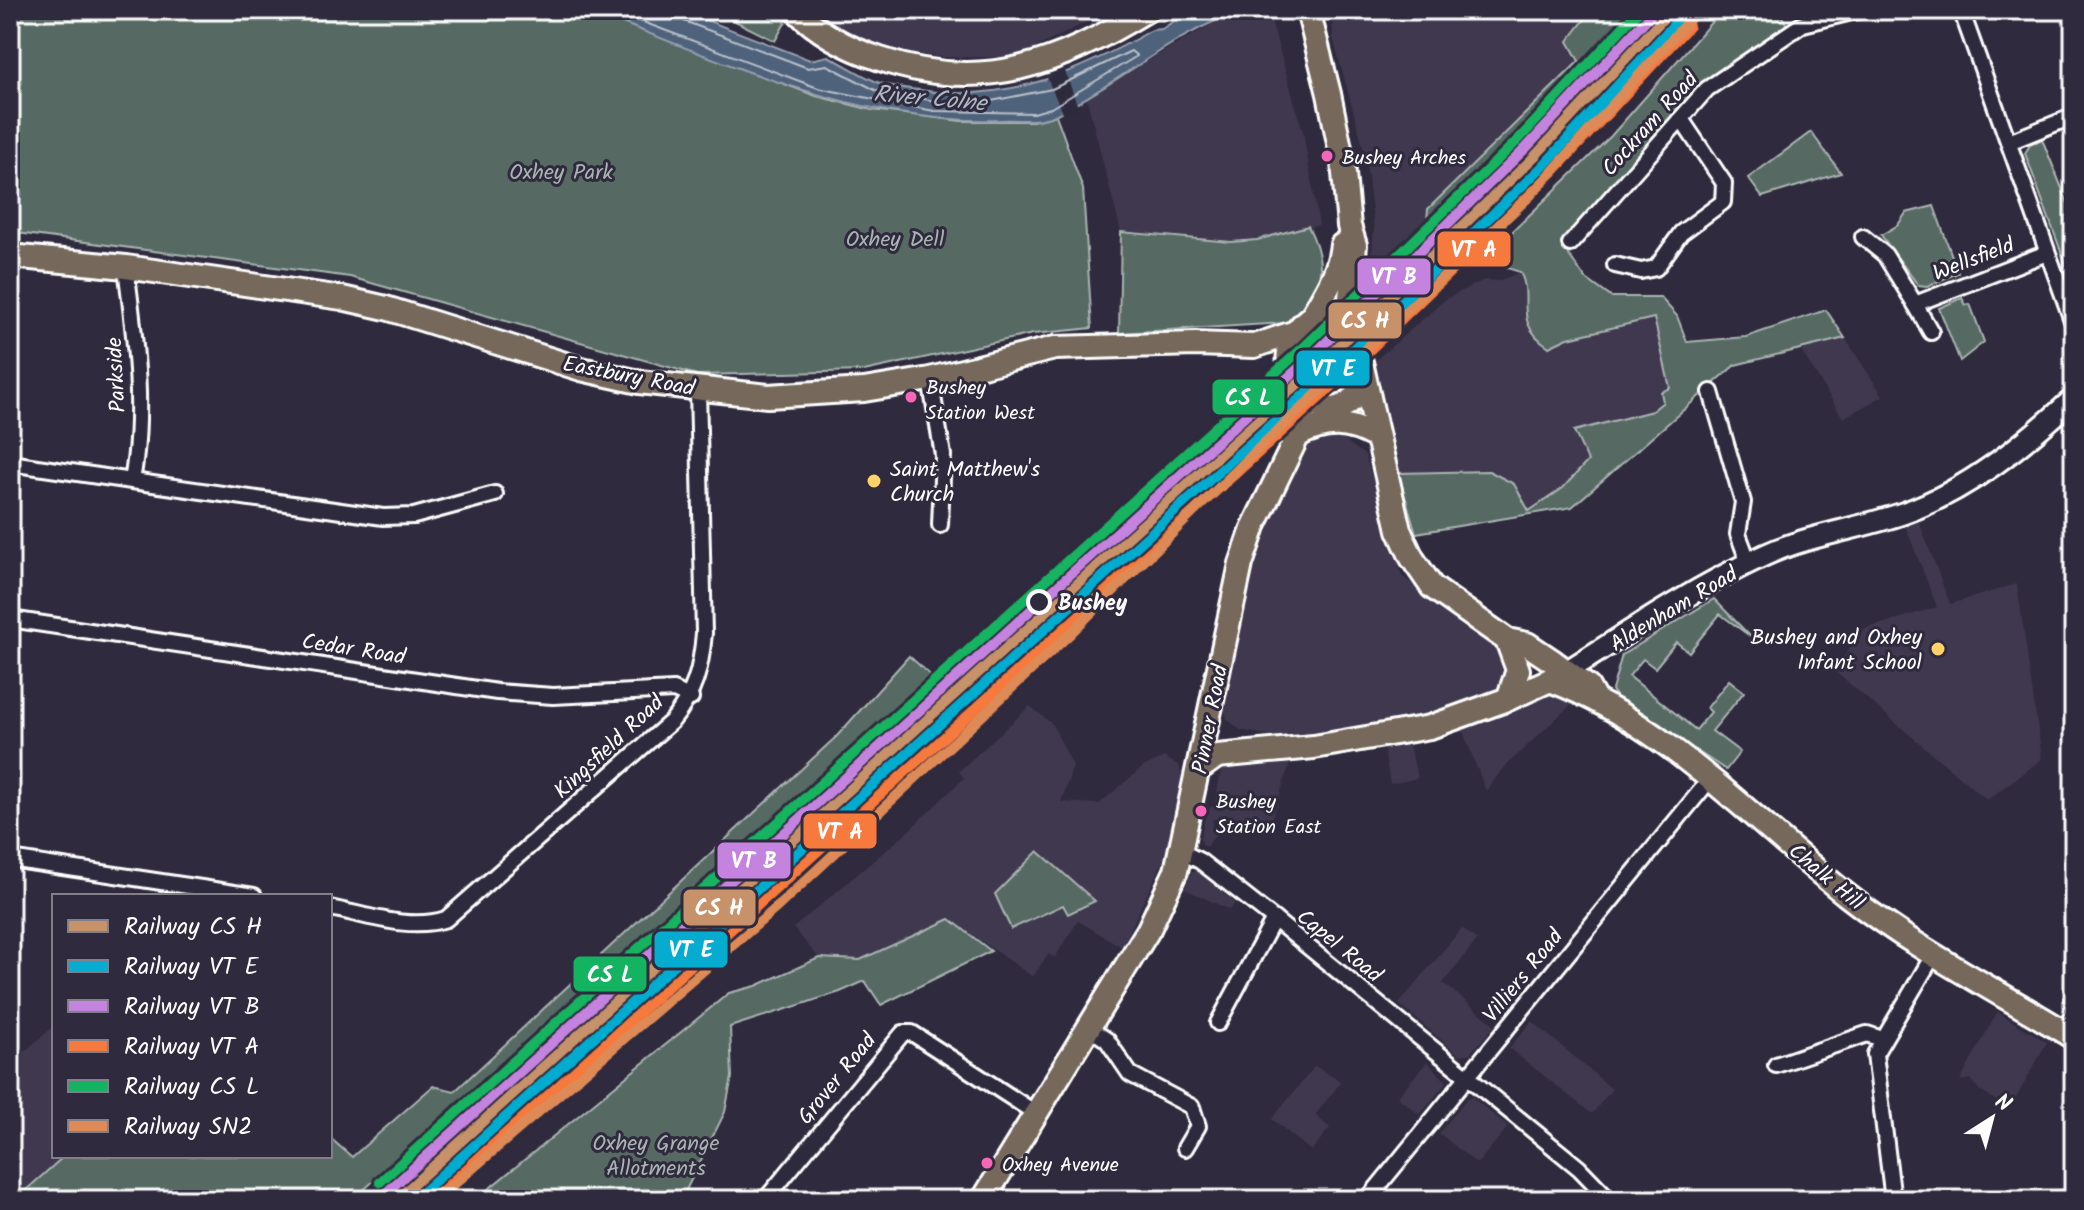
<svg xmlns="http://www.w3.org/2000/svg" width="2084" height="1210" font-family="Kalam,sans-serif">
	<rect width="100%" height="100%" fill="#2f2a3d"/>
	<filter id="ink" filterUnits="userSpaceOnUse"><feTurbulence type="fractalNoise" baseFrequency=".0125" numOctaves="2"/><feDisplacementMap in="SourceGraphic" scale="16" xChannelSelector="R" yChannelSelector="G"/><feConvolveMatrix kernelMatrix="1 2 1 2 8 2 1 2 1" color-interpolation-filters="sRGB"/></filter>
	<g filter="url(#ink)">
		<g fill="#40394f">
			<path d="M813 10H1110L1018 57H943L889 51 826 23Z"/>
			<path d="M1245 10H1268L1303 132 1319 225 1257 240 1231 242 1121 232 1086 96 1228 15Z"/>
			<path d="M1332 10H1592L1568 40 1579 60 1428 209 1422 261 1366 318 1374 229 1365 153 1333 38Z"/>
			<path d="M1520 272 1527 285 1524 314 1534 333 1549 347 1568 338 1655 318 1670 388 1658 409 1574 432 1588 461 1563 488 1528 511 1514 484 1489 471 1398 473 1369 366 1446 299 1484 280 1498 281Z"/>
			<path d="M1845 338 1883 396 1843 418 1800 349Z"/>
			<path d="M1336 434 1365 455 1402 576 1495 648 1506 671 1505 680 1490 693 1423 717 1340 733 1284 738 1240 730 1227 719 1225 711 1259 542 1290 467 1311 441Z"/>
			<path d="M1918 519 1950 604 2017 584 2042 759 1987 800 1833 670 1865 629 1937 607 1905 525Z"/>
			<path d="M1551 694 1573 703 1504 767 1486 791 1462 729Z"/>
			<path d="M1030 706 1052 724 1073 766 1061 802 1099 804 1143 767 1164 757 1179 766 1184 782 1163 861 1122 947 1078 921 1055 957 1048 954 1033 977 950 919 860 960 819 958 793 928 903 836 964 778 959 771Z"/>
			<path d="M1409 745 1418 778 1390 784 1384 750Z"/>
			<path d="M1290 763 1268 832 1213 819 1212 827 1218 832 1206 847 1202 844 1200 838 1207 810 1215 804 1221 770Z"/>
			<path d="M1197 871 1235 903 1230 910 1185 889 1191 873Z"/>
			<path d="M1462 928 1477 940 1443 983 1495 1025 1470 1054 1459 1055 1399 1004Z"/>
			<path d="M1997 1012 2047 1042 2010 1109 1980 1091 1971 1079 1960 1081Z"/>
			<path d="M1532 1021 1612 1089 1592 1114 1509 1048Z"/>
			<path d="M54 1026V1156H327L274 1200H10V1064Z"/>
			<path d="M1427 1062 1447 1082 1420 1115 1397 1097Z"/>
			<path d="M1315 1066 1341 1082 1315 1115 1330 1128 1311 1151 1272 1119Z"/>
			<path d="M1472 1097 1508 1127 1477 1164 1439 1133 1467 1098Z"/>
		</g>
		<g fill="#566a64" stroke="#aab4b2" stroke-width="2">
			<path d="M10 10H589L816 96 872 110 961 121H1033L1056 115 1083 189 1092 328 1033 334 864 371 697 375 350 277 10 232Z"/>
			<path d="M713 10H787L790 14 775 41Z"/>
			<path d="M1592 10H1659L1599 82 1424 254 1428 209 1579 61 1568 41Z"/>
			<path d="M1722 10H1791L1781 15 1787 25C1704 89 1621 159 1564 248L1585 278 1611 297H1660L1677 316 1687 342 1746 337 1826 310 1845 338 1735 365 1572 507 1416 533 1398 473 1489 471 1514 484 1529 511 1563 488 1588 461 1574 431 1652 411 1663 402 1661 392 1670 388 1654 318 1568 338 1549 347C1510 321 1535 299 1520 272L1483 260 1611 136Z"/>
			<path d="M1811 132 1841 173 1762 197 1748 178Z"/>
			<path d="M2042 139 2074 218V287L2025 153 2030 145Z"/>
			<path d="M1934 206 1958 273 1927 286 1918 285 1881 235 1898 225 1906 213Z"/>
			<path d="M1308 226C1330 269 1322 292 1286 323L1119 333 1121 232 1231 242 1257 240Z"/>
			<path d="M1962 298 1966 305 1970 304 1984 342 1960 361 1939 308Z"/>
			<path d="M1714 599 1751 637 1720 614 1689 652 1676 642 1655 668 1643 659 1629 676 1696 730 1711 712 1707 708 1729 680 1744 692 1712 731 1740 752 1726 770 1618 699 1612 690 1622 655Z"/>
			<path d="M909 656 936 680C753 866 547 1028 352 1200H15L64 1156H330V1138L352 1157 433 1086 455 1091 837 736Z"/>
			<path d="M1038 851 1095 901 1068 914 1063 905 1011 929 995 894Z"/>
			<path d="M950 919 991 951 881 1005 865 981 840 992 730 1027 732 1077 725 1112 681 1200H475L729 993 756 986 819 958 860 960Z"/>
		</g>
		<path fill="#50627b" stroke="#96a1b0" stroke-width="2" d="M589 10H680L810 60 828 56C844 64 860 75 877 82 889 87 906 88 919 90 1006 104 1079 72 1152 30L1162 29 1190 10H1245C1176 30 1118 85 1055 115 1038 123 1020 119 1002 120 855 125 723 61 589 10Z"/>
		<path fill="#2f2a3d" d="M1065 71 1078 107 1063 114 1047 78Z"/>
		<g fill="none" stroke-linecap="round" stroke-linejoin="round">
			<path stroke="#b9c0ca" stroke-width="2" d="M611 10 818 88 934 111 1034 113 1051 108 1137 56 1131 51 1052 89 981 103 936 101 877 91 827 65 808 68 684 21 679 10"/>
			<defs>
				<g id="street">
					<path d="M1961 10 2074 326"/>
					<path d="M2009 142 2074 116"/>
					<path d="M1863 237 1885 255 1915 304 2047 253"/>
					<path d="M1570 244 1707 89 1803 24 1860 10"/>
					<path d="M1615 265 1641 271 1656 268 1681 233 1723 202 1724 183 1681 119"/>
					<path d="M1915 304 1931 332"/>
					<path d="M930 379 943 455 940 525"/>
					<path d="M1711 392 1743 502 1738 534 1749 563"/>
					<path d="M10 463 132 481C145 409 135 339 126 267"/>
					<path d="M132 481 383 517 414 516 495 494"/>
					<path d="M10 619 497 692 553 696 674 690 691 698"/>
					<path d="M1182 852 1200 861 1274 919 1579 1168 1610 1200"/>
					<path d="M10 859 254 896"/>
					<path d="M330 908C366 915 410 931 446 919L672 721C695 693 701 669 704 633L698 390"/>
					<path d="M1218 1023 1274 919"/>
					<path d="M1089 1028 1107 1040 1130 1074 1192 1107 1198 1126 1185 1148"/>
					<path d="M1776 1065 1867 1034 1882 1039"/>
					<path d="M765 1200 903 1033H912L1037 1114"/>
					<path d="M1367 1200 1711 778"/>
					<path d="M1893 1200 1875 1054 1934 954"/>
				</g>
				<path id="secondary" d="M1566 672C1630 631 1696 587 1765 555 1808 535 1859 529 1904 513 1969 490 2024 444 2074 398"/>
				<g id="primary">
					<path d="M796 10C818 33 850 49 880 59 983 94 1058 64 1147 10"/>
					<path d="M1308 10 1329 94 1343 163 1349 226 1355 245 1349 309 1399 530 1412 558 1432 587 1507 640 1527 644 1554 662 1588 687 1593 696"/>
					<path d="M10 256 126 267 342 298 386 308 581 369 639 382 768 396 864 390 930 379 1055 348 1196 344 1254 346 1296 332"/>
					<path d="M1312 316C1326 291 1339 273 1342 245"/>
					<path d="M1353 327 1337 315 1312 316C1247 364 1334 456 1364 380"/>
					<path d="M1298 435C1327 421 1347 421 1376 437"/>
					<path d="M1507 640 1518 670 1508 699"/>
					<path d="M1550 680C1666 723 1752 820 1848 896 1918 951 1998 991 2074 1038"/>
					<path d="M1199 769 1217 756 1314 747 1430 727 1508 699 1561 675"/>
					<path d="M983 1200 1149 929 1176 871 1241 564 1254 526 1298 435 1304 411 1299 391"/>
				</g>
			</defs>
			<use href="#street" stroke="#fff" stroke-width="20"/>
			<use href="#secondary" stroke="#fff" stroke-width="26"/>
			<use href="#primary" stroke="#fff" stroke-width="28"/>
			<use href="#street" stroke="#2f2a3d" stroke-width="14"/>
			<use href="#secondary" stroke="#2f2a3d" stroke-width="20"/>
			<use href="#primary" stroke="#76695c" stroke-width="22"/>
			<defs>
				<path id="rail-1" d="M396 1200 1320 364 1535 156 1671 10"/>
				<path id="rail-2" d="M414 1200 1328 373 1544 165 1680 18"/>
				<path id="rail-3" d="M388 1191 1312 356 1526 148 1655 10"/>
				<path id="rail-4" d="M432 1200 1337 382 1552 173 1689 26"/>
				<path id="rail-5" d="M380 1182 1304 347 1518 140 1639 10"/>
				<path id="rail-6" d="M436 1200 775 909 1071 633 1263 444 1531 195 1698 10"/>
			</defs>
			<use href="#rail-1" stroke="#2f2a3d" stroke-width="16"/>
			<use href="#rail-2" stroke="#2f2a3d" stroke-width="16"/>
			<use href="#rail-3" stroke="#2f2a3d" stroke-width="16"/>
			<use href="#rail-4" stroke="#2f2a3d" stroke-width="16"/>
			<use href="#rail-5" stroke="#2f2a3d" stroke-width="16"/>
			<use href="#rail-6" stroke="#2f2a3d" stroke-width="16"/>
			<use href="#rail-1" stroke="#c7916a" stroke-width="10"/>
			<use href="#rail-2" stroke="#06acd0" stroke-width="10"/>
			<use href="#rail-3" stroke="#c483df" stroke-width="10"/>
			<use href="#rail-4" stroke="#f6793e" stroke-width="10"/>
			<use href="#rail-5" stroke="#13b361" stroke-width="10"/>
			<use href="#rail-6" stroke="#de8a57" stroke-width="10"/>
		</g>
	</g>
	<g fill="#fa66b7" stroke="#2f2a3d" stroke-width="3">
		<circle cx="1327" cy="156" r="7"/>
		<circle cx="911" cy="397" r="7"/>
		<circle cx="1201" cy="811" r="7"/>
		<circle cx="987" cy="1163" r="7"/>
	</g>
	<g fill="#ffd166" stroke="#2f2a3d" stroke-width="3">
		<circle cx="874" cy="481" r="8"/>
		<circle cx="1938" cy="649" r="8"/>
	</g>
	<circle fill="#2f2a3d" stroke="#fff" stroke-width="4" cx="1039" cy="602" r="11"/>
	<g text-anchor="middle" stroke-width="6" stroke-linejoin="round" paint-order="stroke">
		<g font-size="20" fill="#fff" stroke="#2f2a3d" text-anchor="start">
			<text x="1342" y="164">Bushey Arches</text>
			<text x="926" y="394">Bushey<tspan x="926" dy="25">Station West</tspan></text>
			<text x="1216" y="808">Bushey<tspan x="1216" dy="25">Station East</tspan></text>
			<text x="1002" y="1171">Oxhey Avenue</text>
		</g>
		<g font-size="22" fill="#fff" stroke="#2f2a3d">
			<text transform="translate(1649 123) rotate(-48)" y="8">Cockram Road</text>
			<text transform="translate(1973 258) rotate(-21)" y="8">Wellsfield</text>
			<text transform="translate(115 375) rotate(-93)" y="8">Parkside</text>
			<text transform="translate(629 375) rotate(11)" y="8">Eastbury Road</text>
			<text transform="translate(1673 608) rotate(-31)" y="8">Aldenham Road</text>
			<text transform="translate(354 648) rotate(9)" y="8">Cedar Road</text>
			<text transform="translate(1209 719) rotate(-79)" y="8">Pinner Road</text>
			<text transform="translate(608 746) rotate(-43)" y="8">Kingsfield Road</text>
			<text transform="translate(1827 876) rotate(40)" y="8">Chalk Hill</text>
			<text transform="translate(1340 945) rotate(39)" y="8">Capel Road</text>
			<text transform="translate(1522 975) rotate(-51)" y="8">Villiers Road</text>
			<text transform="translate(836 1078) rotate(-51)" y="8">Grover Road</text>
		</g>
		<g font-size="22" fill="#aab4b2" stroke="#2f2a3d">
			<text x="561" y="179">Oxhey Park</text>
			<text x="895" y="246">Oxhey Dell</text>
			<text x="656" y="1150">Oxhey Grange<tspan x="656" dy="25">Allotments</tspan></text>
		</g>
		<g font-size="22" fill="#fff" stroke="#2f2a3d" text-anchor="start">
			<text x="890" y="476">Saint Matthew's<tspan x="890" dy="25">Church</tspan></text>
			<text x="1922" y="644" text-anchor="end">Bushey and Oxhey<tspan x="1922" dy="25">Infant School</tspan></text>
		</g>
		<g font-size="22" font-weight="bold" fill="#fff" stroke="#2f2a3d" text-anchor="start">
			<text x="1058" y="610">Bushey</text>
		</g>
		<g font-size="24" font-style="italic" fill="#b0b8c4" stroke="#2f2a3d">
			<text transform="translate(930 98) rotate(5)" y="8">River Colne</text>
		</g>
	</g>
	<g stroke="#2f2a3d" stroke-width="3">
		<rect x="1436" y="230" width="76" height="38" rx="8" fill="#f6793e"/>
		<rect x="1356" y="257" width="76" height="39" rx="8" fill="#c483df"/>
		<rect x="1327" y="301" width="76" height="39" rx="8" fill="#c7916a"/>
		<rect x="1295" y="349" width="76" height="38" rx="8" fill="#06acd0"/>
		<rect x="1211" y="378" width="75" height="38" rx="8" fill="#13b361"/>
		<rect x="802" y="812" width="76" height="38" rx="8" fill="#f6793e"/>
		<rect x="716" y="841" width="76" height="39" rx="8" fill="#c483df"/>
		<rect x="682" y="888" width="75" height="39" rx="8" fill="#c7916a"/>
		<rect x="653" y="930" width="76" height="39" rx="8" fill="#06acd0"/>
		<rect x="572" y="955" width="76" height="38" rx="8" fill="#13b361"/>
	</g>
	<g font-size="22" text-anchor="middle" font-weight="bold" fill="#fff">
		<text x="1474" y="257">VT A</text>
		<text x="1394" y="284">VT B</text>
		<text x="1365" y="328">CS H</text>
		<text x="1333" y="376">VT E</text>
		<text x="1248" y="405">CS L</text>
		<text x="840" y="839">VT A</text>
		<text x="754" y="868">VT B</text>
		<text x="719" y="915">CS H</text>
		<text x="691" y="957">VT E</text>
		<text x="610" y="982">CS L</text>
	</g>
	<rect width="2084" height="1210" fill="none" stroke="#2f2a3d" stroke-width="40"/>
	<rect x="20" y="20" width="2044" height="1170" fill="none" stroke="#fff" stroke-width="3" filter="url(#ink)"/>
	<rect x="52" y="894" width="280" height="264" fill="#2f2a3d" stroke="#827f8b" stroke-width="2"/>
	<rect x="68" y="920" width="40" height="12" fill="#c7916a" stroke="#827f8b" stroke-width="2"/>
	<text x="124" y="934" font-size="24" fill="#ffffff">Railway CS H</text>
	<rect x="68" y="960" width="40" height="12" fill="#06acd0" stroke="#827f8b" stroke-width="2"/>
	<text x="124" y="974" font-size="24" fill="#ffffff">Railway VT E</text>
	<rect x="68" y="1000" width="40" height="12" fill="#c483df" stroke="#827f8b" stroke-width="2"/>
	<text x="124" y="1014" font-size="24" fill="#ffffff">Railway VT B</text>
	<rect x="68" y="1040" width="40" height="12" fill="#f6793e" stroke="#827f8b" stroke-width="2"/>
	<text x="124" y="1054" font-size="24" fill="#ffffff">Railway VT A</text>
	<rect x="68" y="1080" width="40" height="12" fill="#13b361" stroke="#827f8b" stroke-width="2"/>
	<text x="124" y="1094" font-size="24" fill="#ffffff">Railway CS L</text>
	<rect x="68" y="1120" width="40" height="12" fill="#de8a57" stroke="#827f8b" stroke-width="2"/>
	<text x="124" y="1134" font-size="24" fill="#ffffff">Railway SN2</text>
	<g transform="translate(1992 1118) rotate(36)" stroke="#2f2a3d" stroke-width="6" paint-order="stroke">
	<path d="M0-6L14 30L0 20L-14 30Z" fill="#ffffff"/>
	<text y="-12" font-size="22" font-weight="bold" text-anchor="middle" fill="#ffffff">N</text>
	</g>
</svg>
